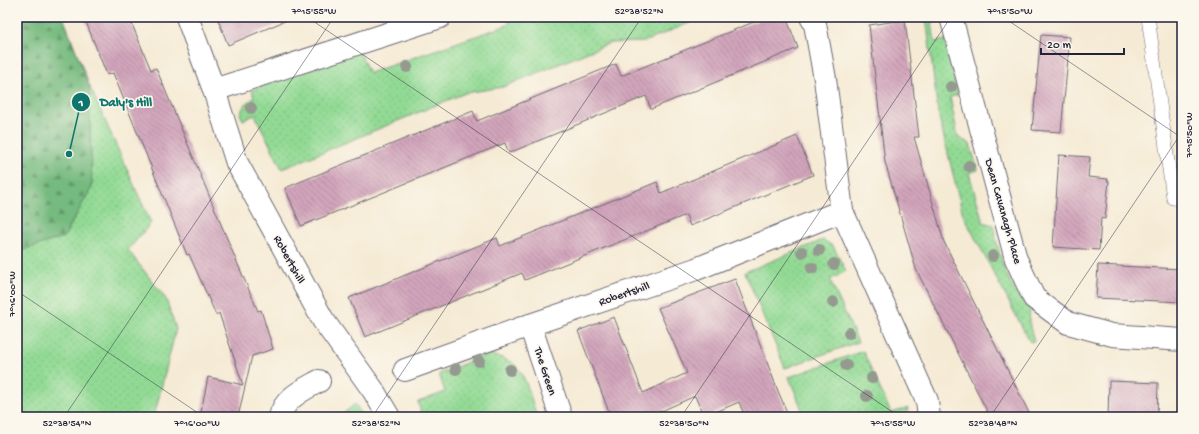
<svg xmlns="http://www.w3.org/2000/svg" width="1199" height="434" font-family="'Gochi Hand',sans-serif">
	<defs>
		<pattern id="grass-dots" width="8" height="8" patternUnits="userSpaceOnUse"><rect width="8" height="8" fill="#92da94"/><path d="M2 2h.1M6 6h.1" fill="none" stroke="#7ebb80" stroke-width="1.8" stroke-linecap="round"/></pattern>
		<pattern id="forest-firs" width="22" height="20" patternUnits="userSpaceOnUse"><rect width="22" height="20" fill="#75ba7e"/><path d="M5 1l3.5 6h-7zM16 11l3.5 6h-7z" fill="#609768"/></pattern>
		<pattern id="building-back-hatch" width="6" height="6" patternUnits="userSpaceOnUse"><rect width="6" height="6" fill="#d2a5bb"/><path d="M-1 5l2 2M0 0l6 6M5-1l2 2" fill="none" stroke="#aa8699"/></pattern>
	</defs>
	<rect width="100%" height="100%" fill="#fbf7ec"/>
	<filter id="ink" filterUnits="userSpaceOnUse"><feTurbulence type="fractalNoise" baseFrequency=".025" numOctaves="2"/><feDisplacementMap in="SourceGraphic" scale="8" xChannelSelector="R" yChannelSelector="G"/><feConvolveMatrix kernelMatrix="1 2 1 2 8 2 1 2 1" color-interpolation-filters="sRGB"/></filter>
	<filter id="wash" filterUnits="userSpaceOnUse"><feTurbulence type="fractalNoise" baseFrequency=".012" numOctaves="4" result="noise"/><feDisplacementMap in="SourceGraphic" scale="16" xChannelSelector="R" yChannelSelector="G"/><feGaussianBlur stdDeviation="0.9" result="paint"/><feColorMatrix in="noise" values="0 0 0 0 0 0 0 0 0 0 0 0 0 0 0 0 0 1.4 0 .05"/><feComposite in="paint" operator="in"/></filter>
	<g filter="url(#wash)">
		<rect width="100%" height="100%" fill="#f5ead4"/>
		<g fill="url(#grass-dots)" stroke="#5a7e68">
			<path d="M17 17H63L89 85 151 223 128 250 166 299 176 329 154 417H17Z"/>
			<path d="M507 17H703L644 42 610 43 503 87 465 93 282 169 255 115 243 120 240 114 245 104 254 98 252 90 359 51 369 73 510 24Z"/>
			<path d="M926 17H931L935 42 945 40 958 95 950 97 958 137 970 144 978 170 969 173 983 222 993 225C1000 258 1006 284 1030 309L1029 322 1034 341 1030 342 963 215 938 113Z"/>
			<path d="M823 240 833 246 846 271 830 280 858 342 785 368 745 272Z"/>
			<path d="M863 351 891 413 908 408 907 417H805L789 377Z"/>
			<path d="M488 354C497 356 507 359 515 365 526 374 532 403 537 417H422L418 402 445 392 439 374Z"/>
			<path d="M355 404 364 417H339Z"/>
		</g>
		<path fill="url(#forest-firs)" stroke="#4c6e5c" d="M17 17H63L89 85 92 187 64 237 17 252Z"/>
		<g id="blocks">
			<g fill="url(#building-back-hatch)">
				<path d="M84 17H129L151 70 156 68 233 253 258 311 261 310 273 349 252 356 238 417H200L208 377 243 385 219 313 216 315 189 254 187 255 113 73 107 75Z"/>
				<path d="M217 17H294L228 45Z"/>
				<path d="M766 17H786L798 48 651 109 646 96 509 153 505 143 301 226 285 188 473 111 477 121 616 64 621 76Z"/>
				<path d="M905 20 919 137H914L944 242 1031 417H990L916 269 885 162 869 25Z"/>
				<path d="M1041 35 1070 37 1061 132 1032 130Z"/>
				<path d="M797 136 813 175 690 226 686 215 525 280 522 273 365 337 349 298 497 238 500 246 657 182 661 193Z"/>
				<path d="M1059 155 1090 157 1088 177 1108 179 1107 181H1109L1105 219 1101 218 1099 250 1053 247Z"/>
				<path d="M1098 265 1182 269V302L1096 298Z"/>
				<path d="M735 279 778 391 789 417H745L739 402 704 417 695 396 648 417H611L578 331 614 317 643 393 687 373 658 308Z"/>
				<path d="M1109 381 1158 383 1157 417H1108Z"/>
			</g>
		</g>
	</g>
	<g filter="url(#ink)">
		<use href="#blocks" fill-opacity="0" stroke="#6c6871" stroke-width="1"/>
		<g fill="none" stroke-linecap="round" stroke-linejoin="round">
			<defs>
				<path id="lane" d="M1148 17 1173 198 1182 199"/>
				<g id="street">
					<path d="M187 17 214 90 237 163 323 320 373 390 389 417"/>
					<path d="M811 17 815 24 825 79 842 211 927 401 929 417"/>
					<path d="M951 17 1016 259 1034 298 1068 323 1112 335 1182 340"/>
					<path d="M214 90 440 17"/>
					<path d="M530 325 561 417"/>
					<path d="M405 370 530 325 696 269 842 211"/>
					<path d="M280 417C284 398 303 390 319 381"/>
				</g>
			</defs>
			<use href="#lane" stroke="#6c6871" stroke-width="14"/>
			<use href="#street" stroke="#6c6871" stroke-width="24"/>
			<use href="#lane" stroke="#fff" stroke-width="13"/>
			<use href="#street" stroke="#fff" stroke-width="22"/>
		</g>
		<g fill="#949a8f">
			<circle cx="407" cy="67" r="6"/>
			<circle cx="951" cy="87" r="6"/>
			<circle cx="251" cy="108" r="6"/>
			<circle cx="969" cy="166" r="6"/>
			<circle cx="819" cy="250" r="6"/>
			<circle cx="802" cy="252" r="6"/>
			<circle cx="993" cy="256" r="6"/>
			<circle cx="834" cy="264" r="6"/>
			<circle cx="812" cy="268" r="6"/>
			<circle cx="833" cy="302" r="6"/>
			<circle cx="849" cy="333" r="6"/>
			<circle cx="479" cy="361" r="6"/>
			<circle cx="846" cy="365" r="6"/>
			<circle cx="456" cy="369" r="6"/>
			<circle cx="510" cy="370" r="6"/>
			<circle cx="872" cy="378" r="6"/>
			<circle cx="867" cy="396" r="6"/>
		</g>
	</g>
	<path fill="none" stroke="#22223b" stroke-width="1" stroke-opacity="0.45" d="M307 17 900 417M1003 17 1182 138M17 29 25 17M17 291 204 417M64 417 334 17M372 417 642 17M681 417 951 17M990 417 1182 132"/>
	<g text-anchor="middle" stroke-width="3.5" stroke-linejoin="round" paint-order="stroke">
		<g font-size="12" fill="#22223b" stroke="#fbf7ec">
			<text transform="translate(1004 211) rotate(74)" y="4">Dean Cavanagh Place</text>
			<text transform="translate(290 259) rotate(61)" y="4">Robertshill</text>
			<text transform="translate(624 293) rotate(-19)" y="4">Robertshill</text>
			<text transform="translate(546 371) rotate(72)" y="4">The Green</text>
		</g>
	</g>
	<path fill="none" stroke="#0f766e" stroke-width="1.5" d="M69 154L81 102"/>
	<g fill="#0f766e" stroke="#fbf7ec" stroke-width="1.5">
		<circle cx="69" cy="154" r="4"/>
		<circle cx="81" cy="102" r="10"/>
	</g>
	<g font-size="12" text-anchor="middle" font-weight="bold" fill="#fff">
		<text x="81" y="106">1</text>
	</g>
	<g font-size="13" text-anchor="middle" font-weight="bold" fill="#0f766e" stroke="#fbf7ec" stroke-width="3.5" stroke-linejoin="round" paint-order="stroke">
		<text x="126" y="106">Daly's Hill</text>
	</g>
	<rect width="1199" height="434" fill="none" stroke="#fbf7ec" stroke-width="44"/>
	<path d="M1041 48v6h83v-6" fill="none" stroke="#22223b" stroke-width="2"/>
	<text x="1047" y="48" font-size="12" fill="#22223b" stroke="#fbf7ec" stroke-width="3" paint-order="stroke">20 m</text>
	<rect x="22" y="22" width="1155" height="390" fill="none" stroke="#22223b" stroke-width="1.5"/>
	<g font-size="10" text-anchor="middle" fill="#22223b">
		<text x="314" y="14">7°15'55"W</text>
		<text x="639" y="14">52°38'52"N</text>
		<text x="1010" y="14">7°15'50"W</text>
		<text transform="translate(1188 135) rotate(-90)" y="4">7°15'50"W</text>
		<text transform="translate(11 294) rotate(-90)" y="4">7°16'00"W</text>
		<text x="67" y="426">52°38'54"N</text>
		<text x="197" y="426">7°16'00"W</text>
		<text x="376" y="426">52°38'52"N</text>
		<text x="684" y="426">52°38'50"N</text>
		<text x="893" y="426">7°15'55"W</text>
		<text x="993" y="426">52°38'48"N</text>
	</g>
</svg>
